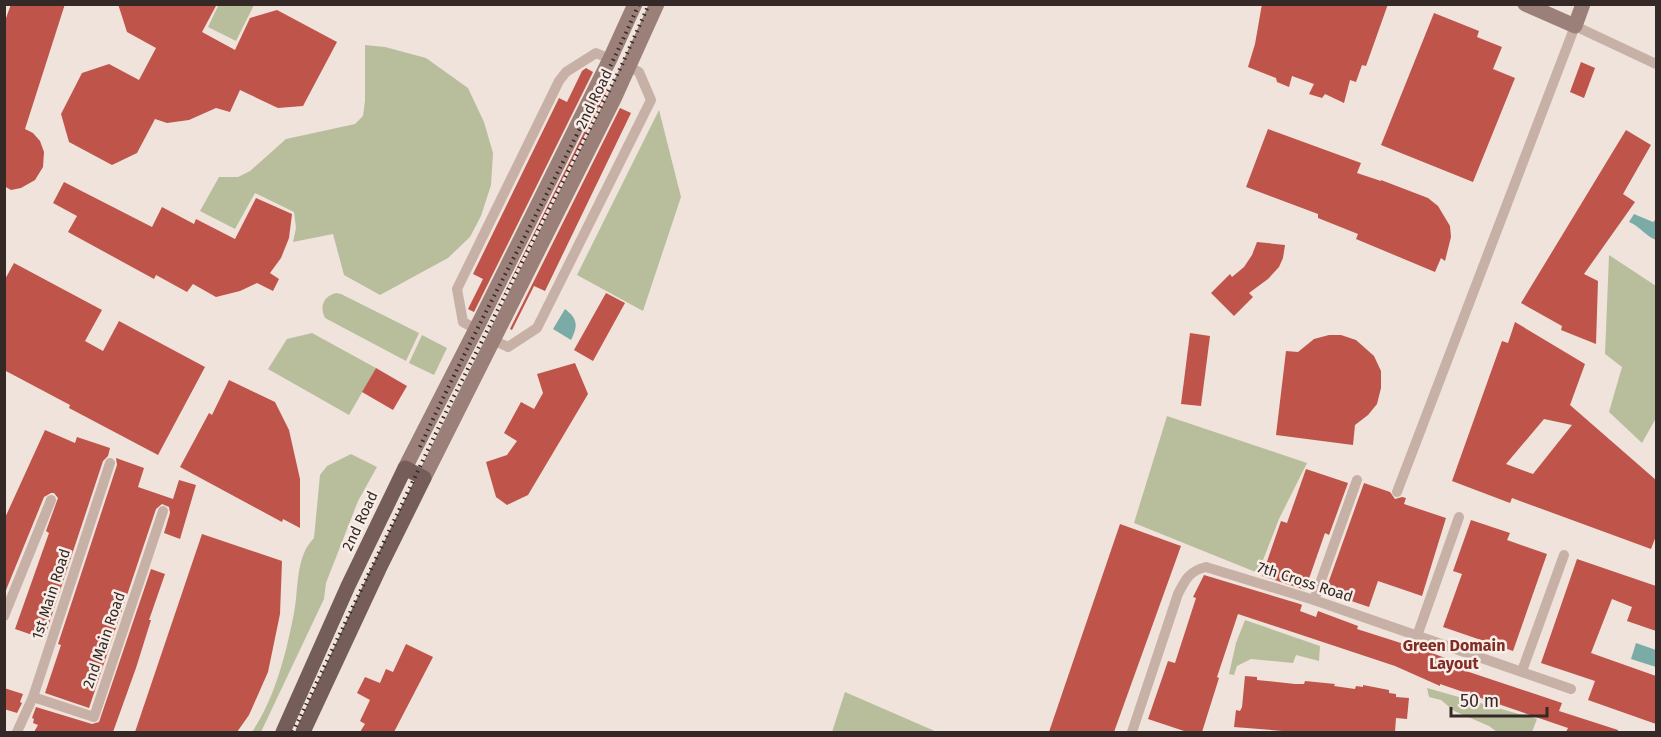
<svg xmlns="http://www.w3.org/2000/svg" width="1661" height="737" font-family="'Fira Sans',sans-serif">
	<rect width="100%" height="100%" fill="#f0e3db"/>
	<g fill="#b8be9c">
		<path d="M219 4 254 5 236 41 208 27Z"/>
		<path d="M365 45 385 47 426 58 468 88 484 122 493 153 491 185 481 216 470 237 448 258 380 295 344 275 333 234 293 242 296 228 294 212 255 193 235 229 200 211 219 177H238L250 171 286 139 355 124 363 116 365 101Z"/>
		<path d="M659 110 681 197 643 311 577 275Z"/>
		<path d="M1609 255 1656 286V418L1642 443 1609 412 1622 367 1605 354Z"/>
		<path d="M336 293 341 294 419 333 406 361 325 318C319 306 324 296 336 293Z"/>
		<path d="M312 333 376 368 349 415 268 369 287 339Z"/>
		<path d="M422 335 447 348 434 375 409 363Z"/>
		<path d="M1167 416 1307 463 1279 519 1258 573 1134 523Z"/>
		<path d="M351 454 377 467 358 501 326 583 324 599 261 732H252C275 698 286 654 294 613 299 588 295 557 314 538L320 475 327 466Z"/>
		<path d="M1245 620 1320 646 1319 661 1296 655 1293 663 1251 659 1237 666 1234 675 1229 674 1236 643Z"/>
		<path d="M1427 688 1537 719 1532 732H1497L1489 726 1454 711 1441 700 1429 697Z"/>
		<path d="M845 692 937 732H832Z"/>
	</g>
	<g fill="#7baba6">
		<path d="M1634 214 1653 222 1656 219V240C1645 236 1640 226 1629 222Z"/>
		<path d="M565 309C578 319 578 326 571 340L553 329Z"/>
		<path d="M1636 643 1656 650V667L1631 659Z"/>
	</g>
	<g fill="#bf544a" fill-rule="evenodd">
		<path d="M11 4H65L25 129 33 133 40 141 44 152 43 167 35 180 21 188 11 190 4 186V24Z"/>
		<path d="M118 4H217L202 32 235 50 250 18 277 10 337 42 303 106 278 108 240 90 230 112 216 108 189 120 167 123 155 119 137 153 112 165 69 142 61 114 82 73 109 64 139 80 156 48 127 32Z"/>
		<path d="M1262 4H1388L1366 66 1362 65 1356 82 1350 80 1344 103 1325 94 1322 98 1309 94 1314 84 1292 76 1289 87 1277 82 1276 78 1248 67 1255 44Z"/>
		<path d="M1434 13 1479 31 1477 37 1502 47 1493 69 1515 78 1473 182 1381 145Z"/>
		<path d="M1581 62 1595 68 1584 98 1570 92Z"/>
		<path d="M586 68 593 72 474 312 468 309 483 279 473 274 559 98 567 102 582 71Z"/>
		<path d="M610 80 605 95 491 320Z"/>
		<path d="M620 108 631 113 545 291 534 286 512 330 510 329Z"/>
		<path d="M1268 129 1361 163 1357 173 1381 181V180L1428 198 1438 206 1450 226 1451 237 1445 261 1441 258 1435 272 1356 239 1358 234 1318 218V214L1246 187Z"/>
		<path d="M1626 130 1651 145 1623 194 1635 202 1584 274 1598 281 1596 344 1561 330 1562 326 1521 303Z"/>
		<path d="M64 182 152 227 162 207 194 224 196 219 235 239 256 198 292 214 289 238 281 258 270 273 279 279 273 291 257 283 240 291 216 297 193 284 187 292 156 275 154 279 68 232 77 216 53 203Z"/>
		<path d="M1257 242 1285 245 1283 258 1279 267 1268 279 1249 293 1253 297 1234 316 1211 293 1230 274 1232 277 1244 267 1252 255Z"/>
		<path d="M14 263 102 310 85 341 103 351 119 321 205 367 158 455 69 408 70 405 4 370V281Z"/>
		<path d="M606 293 625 303 593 361 574 350Z"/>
		<path d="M1515 322 1585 364 1570 405 1656 480V536L1651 549 1512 498 1510 503 1452 481 1502 341 1508 343ZM1544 419 1572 425 1533 474 1506 464Z"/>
		<path d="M1190 333 1210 336 1201 406 1181 404Z"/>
		<path d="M1329 335H1341L1356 340 1374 356 1381 371V388L1377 404 1368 415 1355 425 1353 445 1276 435 1286 351 1298 352 1314 339Z"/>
		<path d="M575 363 588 394 528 495 507 505 496 497 486 462 507 455 517 441 504 433 521 402 534 409 543 393 537 374Z"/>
		<path d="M376 368 407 386 393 410 362 392Z"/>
		<path d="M229 380 275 402 289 430 300 479V528L283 519 282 522 180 467 209 413 212 415Z"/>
		<path d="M45 430 75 443 77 437 110 448 108 456 103 461 44 639 15 629 49 533 46 531 58 498 54 493H51L44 497 4 595V520Z"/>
		<path d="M116 458 144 468 138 487 173 499 179 480 196 485 180 539 164 533 170 513 169 507 162 504 156 509 89 708 45 693 61 645 58 644 117 465Z"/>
		<path d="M1306 469 1348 483 1329 535 1325 533 1305 590 1262 576 1281 521 1287 523Z"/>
		<path d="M1364 483 1390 492 1395 499 1402 497 1406 498 1404 504 1446 518 1422 596 1378 581 1369 607 1325 592Z"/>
		<path d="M1471 520 1510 533 1507 540 1547 554 1513 651 1443 627 1462 574 1453 571Z"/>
		<path d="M1120 524 1181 546 1114 732H1049Z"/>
		<path d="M202 534 282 561 280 614 268 672 249 715 237 732H135Z"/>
		<path d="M1577 559 1656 586V631L1627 621 1632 607 1612 599 1591 653 1656 676V724L1588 700 1595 681 1541 663Z"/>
		<path d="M151 569 165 574 149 620H151L136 668 113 732H34L38 725 33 723 34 719 32 718 36 707 92 724 99 722Z"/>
		<path d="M1204 575 1300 604 1302 605 1300 611 1316 617 1318 611 1358 626 1357 629 1429 652 1467 666 1466 671 1562 703 1559 711 1618 730V732H1566L1568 728 1440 684V686L1395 666 1238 614 1217 677 1219 678 1202 732H1187L1148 719 1168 661 1175 663 1196 598 1193 597Z"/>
		<path d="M406 644 433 657 394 732H360L365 724 360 721 370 700 357 693 365 677 380 683 386 669 393 672Z"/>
		<path d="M1245 676 1257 677V680L1295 684H1304L1305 681 1335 684 1334 686 1355 689 1356 686 1363 687V685L1389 690V693L1396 694V697L1409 698 1407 719 1396 718 1395 732H1295L1234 727 1236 710 1240 711 1242 707Z"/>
		<path d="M4 688 23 694 20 702 22 703 17 713 4 709Z"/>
	</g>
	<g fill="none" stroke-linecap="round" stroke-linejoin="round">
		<g stroke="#c7b1a7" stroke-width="10">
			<path d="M476 329 463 322 457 289 559 81 566 72 596 53 610 59"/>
			<path d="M493 340 508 347 537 328 651 100 639 72 630 67"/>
			<path d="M1397 492 1575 26 1656 64"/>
			<path d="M1314 600 1357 480"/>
			<path d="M4 616 51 500"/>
			<path d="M1417 636 1459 517"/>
			<path d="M1522 671 1564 555"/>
			<path d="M33 697 94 717 163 511"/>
			<path d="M17 732 33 697 110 463"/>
			<path d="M1132 732 1178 594C1185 580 1189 571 1206 567L1314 600 1571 689"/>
		</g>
		<g stroke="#9b8079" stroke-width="15">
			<path d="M1525 4 1575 26 1583 4"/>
			<path d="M405 468 476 329 610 59 635 4"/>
			<path d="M424 478 614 99 657 4"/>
		</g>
		<path stroke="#755e59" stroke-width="15" d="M283 732 348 586 405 468 424 478 379 569 303 732"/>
		<g stroke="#342927" stroke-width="4" stroke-dasharray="1.5 4.5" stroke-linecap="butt">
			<path d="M420 447C489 297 572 155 639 4"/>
			<path d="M293 732 447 410 621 67 649 4"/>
		</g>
	</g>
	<g text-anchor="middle" stroke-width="5" stroke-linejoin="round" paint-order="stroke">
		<g font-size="15" fill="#342927" stroke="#f8ede7">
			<text transform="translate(594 99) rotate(-64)" y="5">2nd Road</text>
			<text transform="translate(360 521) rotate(-65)" y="5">2nd Road</text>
			<text transform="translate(1305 582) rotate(18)" y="5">7th Cross Road</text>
			<text transform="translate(51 594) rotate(-72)" y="5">1st Main Road</text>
			<text transform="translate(104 640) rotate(-71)" y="5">2nd Main Road</text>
		</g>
		<g font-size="16" font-weight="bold" fill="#7f2d25" stroke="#f8ede7">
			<text x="1454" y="651">Green Domain<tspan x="1454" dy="18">Layout</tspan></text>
		</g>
	</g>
	<rect width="1661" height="737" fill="none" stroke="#342927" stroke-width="12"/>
	<path d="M1451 707v9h96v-9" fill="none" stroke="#342927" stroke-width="3"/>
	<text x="1460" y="707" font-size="18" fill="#342927" stroke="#f8ede7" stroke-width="4.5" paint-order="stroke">50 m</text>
</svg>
